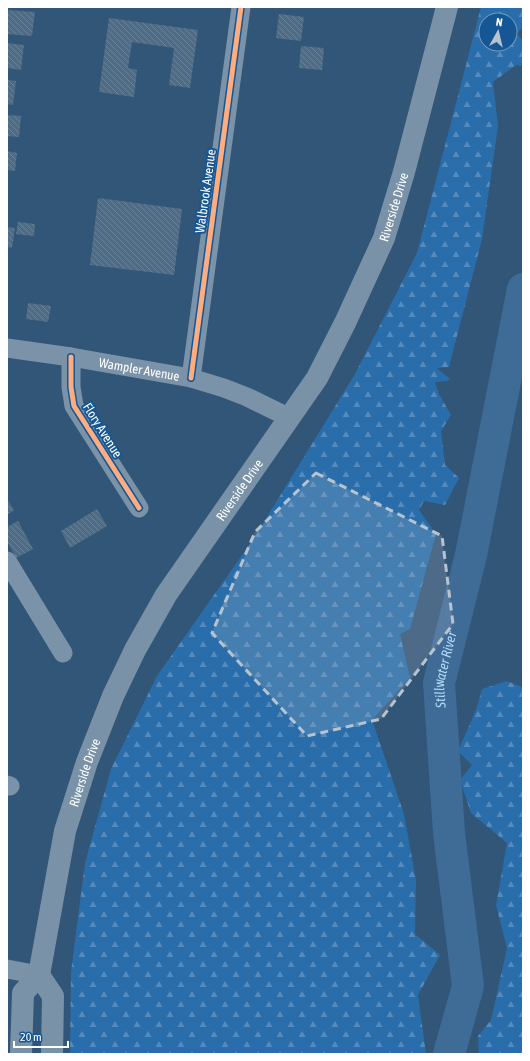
<svg xmlns="http://www.w3.org/2000/svg" width="530" height="1061" font-family="'Asap Condensed',sans-serif">
	<defs>
		<pattern id="forest-firs" width="22" height="20" patternUnits="userSpaceOnUse"><rect width="22" height="20" fill="#296dab"/><path d="M5 1l3.5 6h-7zM16 11l3.5 6h-7z" fill="#548abc"/></pattern>
		<pattern id="building-back-hatch" width="6" height="6" patternUnits="userSpaceOnUse"><rect width="6" height="6" fill="#4f6c86"/><path d="M-1 5l2 2M0 0l6 6M5-1l2 2" fill="none" stroke="#698298"/></pattern>
	</defs>
	<rect width="100%" height="100%" fill="#325677"/>
	<g fill="url(#forest-firs)" fill-rule="evenodd">
		<path d="M481 7H523V27L516 34 523 40V66L516 65 493 82 498 126 482 239 449 367 437 368 450 379 447 381 435 382 439 394 451 415 441 431 445 465 459 478 445 505 424 501 419 510 436 534 410 629 400 634 410 678 372 720 404 814 416 880 415 934 440 955 418 995 426 1054H70L71 972 85 863 111 769 157 676 254 538 355 374 417 253ZM486 20H510V44H486Z"/>
		<path d="M507 681 522 687 523 1054H479L478 1036 491 1020 507 948 496 905 507 843 471 813 460 780 472 765 458 751 476 710 482 689Z"/>
	</g>
	<g fill="none" stroke-linecap="round" stroke-linejoin="round">
		<path stroke="#3e6c97" stroke-width="32" id="s1" d="M449 1054 468 986 449 833 439 683 471 555 523 289"/>
	</g>
	<g fill="url(#building-back-hatch)">
		<path d="M7 10 35 12 32 36 7 34Z"/>
		<path d="M279 14 304 17 301 41 276 38Z"/>
		<path d="M109 18 198 30 190 88 169 85 174 48 132 42 128 68 137 70 134 97 99 92Z"/>
		<path d="M7 43 24 45 21 70 7 68Z"/>
		<path d="M301 46 324 48 322 70 299 68Z"/>
		<path d="M7 80 16 81 13 105 7 104Z"/>
		<path d="M7 115 21 116 19 137 7 136Z"/>
		<path d="M7 151 17 153 15 171 7 170Z"/>
		<path d="M98 198 182 209 174 275 90 265Z"/>
		<path d="M18 222 35 224 34 236 16 234Z"/>
		<path d="M7 227 15 228 12 248 7 247Z"/>
		<path d="M28 303 51 306 48 322 26 319Z"/>
		<path d="M7 499 14 510 7 515Z"/>
		<path d="M97 509 107 526 70 548 61 531Z"/>
		<path d="M18 521 33 549 16 558 7 541V527Z"/>
	</g>
	<g fill="none" stroke-linecap="round" stroke-linejoin="round">
		<g stroke="#7b93a9" stroke-width="19">
			<path id="s2" d="M7 348 71 357 191 378 224 388 247 397 290 418"/>
			<path d="M71 357V387L74 406 139 508"/>
			<path d="M191 378 241 7"/>
			<path d="M7 561 63 653"/>
			<path d="M7 785 10 786"/>
			<path d="M7 969 39 975"/>
		</g>
		<g stroke="#7992a8" stroke-width="22">
			<path d="M39 975 53 996 52 1054"/>
			<path id="s3" d="M21 1054 23 993 39 975 65 831 87 762 113 696 135 650 166 595 317 378 345 323 384 238 404 172 447 7"/>
		</g>
		<defs>
			<g id="cycleway">
				<path d="M71 357V387L74 406 139 508"/>
				<path d="M191 378 241 7"/>
			</g>
		</defs>
		<use href="#cycleway" stroke="#155794" stroke-width="8"/>
		<use href="#cycleway" stroke="#ffac80" stroke-width="5"/>
	</g>
	<path fill="#b7c4cf" fill-opacity="0.2" stroke="#b7c4cf" stroke-width="3" stroke-dasharray="8 5" stroke-linejoin="round" d="M316 473 442 536 453 624 381 719 307 736 212 633 255 532Z"/>
	<g text-anchor="middle" stroke-width="4" stroke-linejoin="round" paint-order="stroke">
		<g font-size="13" fill="#fff" stroke="#155794">
			<text transform="translate(205 191) rotate(-82)" y="5">Walbrook Avenue</text>
			<text dy="5" stroke="none"><textPath href="#s3" startOffset="941">Riverside Drive</textPath></text>
			<text dy="5" stroke="none"><textPath href="#s2" startOffset="134">Wampler Avenue</textPath></text>
			<text transform="translate(103 430) rotate(58)" y="5">Flory Avenue</text>
			<text dy="5" stroke="none"><textPath href="#s3" startOffset="617">Riverside Drive</textPath></text>
			<text dy="5" stroke="none"><textPath href="#s3" startOffset="293">Riverside Drive</textPath></text>
		</g>
		<g font-size="14" font-style="italic" fill="#b2d8f8" stroke="#155794">
			<text dy="5" stroke="none"><textPath href="#s1" startOffset="389">Stillwater River</textPath></text>
		</g>
	</g>
	<rect width="530" height="1061" fill="none" stroke="#ffffff" stroke-width="16"/>
	<g transform="translate(498 32) rotate(8)"><circle r="19" fill="#155794" stroke="#739abf"/>
	<path d="M0-3L7 15L0 10L-7 15Z" fill="#b7c4cf"/>
	<text y="-6" font-size="11" font-weight="bold" text-anchor="middle" fill="#ffffff">N</text>
	</g>
	<path d="M14 1041v6h54v-6" fill="none" stroke="#ffffff" stroke-width="2"/>
	<text x="20" y="1041" font-size="12" fill="#ffffff" stroke="#155794" stroke-width="3" paint-order="stroke">20 m</text>
</svg>
